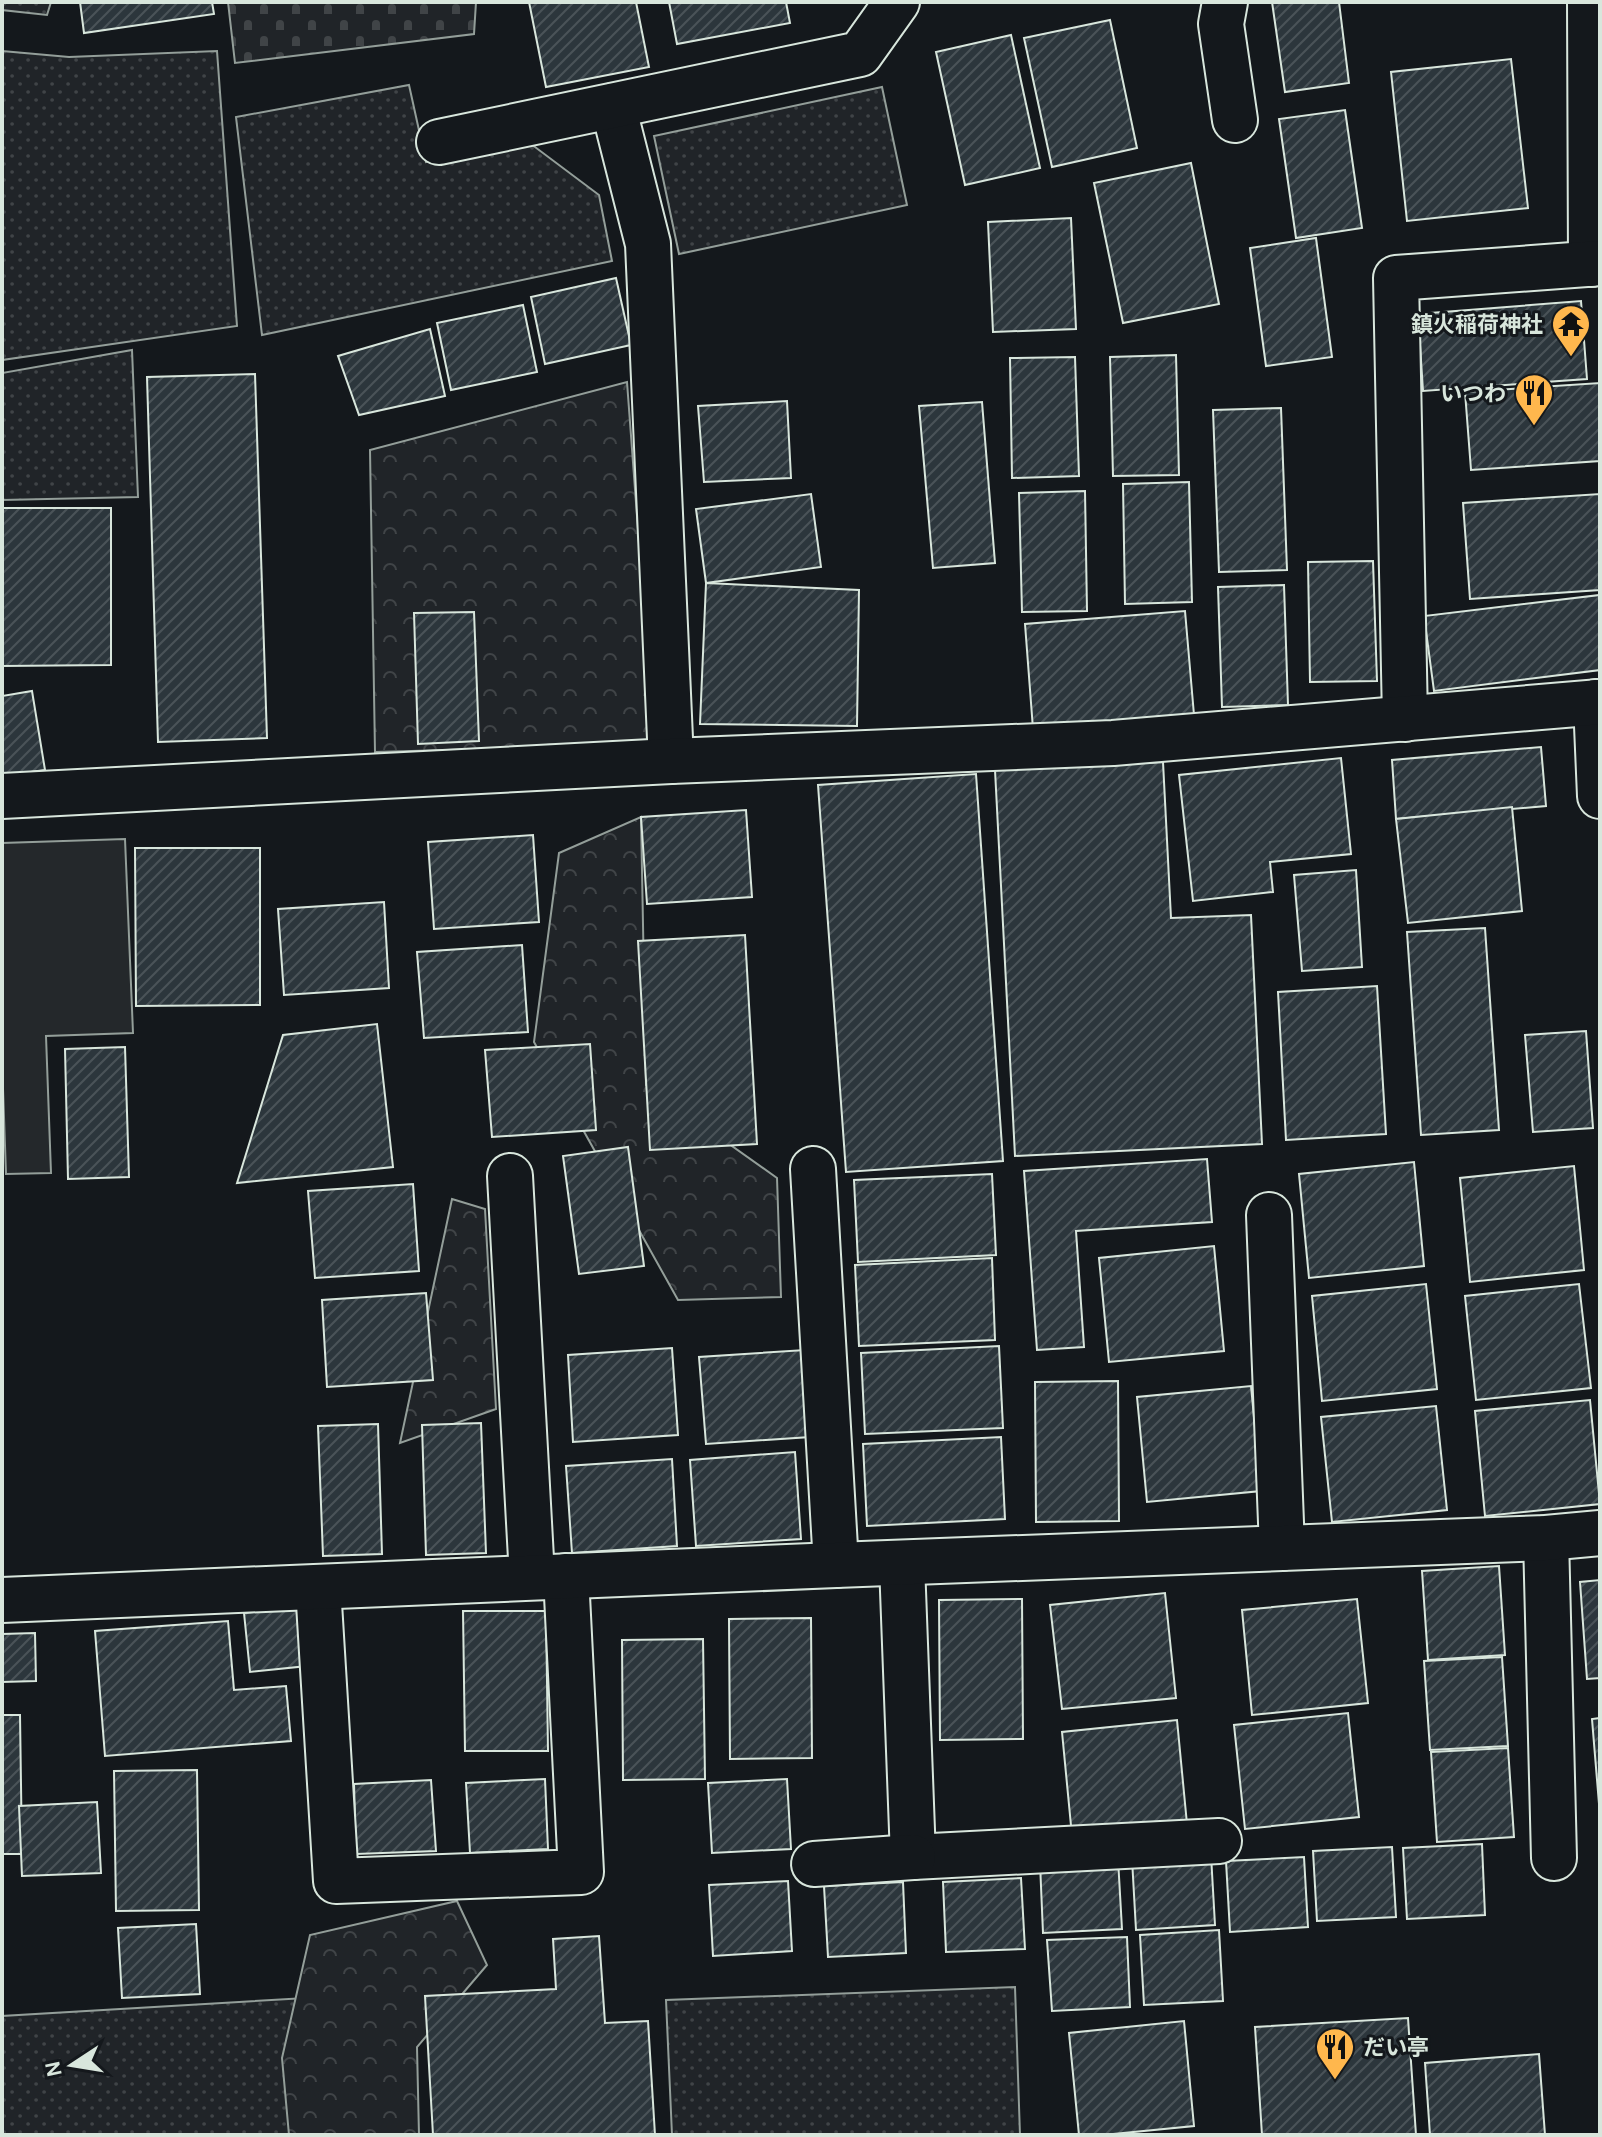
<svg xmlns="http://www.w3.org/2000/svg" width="1602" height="2137" font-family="Karla,'Noto Sans JP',sans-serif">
	<defs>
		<pattern id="grass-dots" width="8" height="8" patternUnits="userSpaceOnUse" patternTransform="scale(2)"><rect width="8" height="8" fill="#202428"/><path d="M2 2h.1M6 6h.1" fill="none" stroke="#404447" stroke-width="1.8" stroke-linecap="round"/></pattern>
		<pattern id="forest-crowns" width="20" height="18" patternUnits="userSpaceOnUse" patternTransform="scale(2)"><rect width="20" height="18" fill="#202428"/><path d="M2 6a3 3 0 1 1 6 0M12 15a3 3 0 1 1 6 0" fill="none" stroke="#404447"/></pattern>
		<pattern id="cemetery-stones" width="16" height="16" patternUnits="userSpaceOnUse" patternTransform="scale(2)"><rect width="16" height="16" fill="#202428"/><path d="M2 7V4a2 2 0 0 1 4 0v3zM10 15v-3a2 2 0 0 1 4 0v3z" fill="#404447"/></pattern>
		<pattern id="building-hatch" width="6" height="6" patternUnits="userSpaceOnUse" patternTransform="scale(2)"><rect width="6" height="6" fill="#2c363c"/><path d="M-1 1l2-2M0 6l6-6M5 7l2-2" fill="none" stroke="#4a5358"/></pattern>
	</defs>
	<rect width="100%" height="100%" fill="#14181c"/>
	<g fill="url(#grass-dots)" stroke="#939e99" stroke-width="2">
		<path d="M2 2H51L47 15 2 10Z"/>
		<path d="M2 51 69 57 217 51 237 326 2 360Z"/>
		<path d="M409 85 426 162 527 141 599 195 612 261 262 335 236 117Z"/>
		<path d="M882 87 907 205 679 254 654 136Z"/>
		<path d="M132 350 138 497 2 500V373Z"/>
		<path d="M1015 1987 1020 2135H672L666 2000Z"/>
		<path d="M323 1997 331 2135H2V2016Z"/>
	</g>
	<g fill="url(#forest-crowns)" stroke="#939e99" stroke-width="2">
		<path d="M627 382 654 744 375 752 370 450Z"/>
		<path d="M641 817 646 1085 777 1178 781 1297 678 1300 534 1042 559 853Z"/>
		<path d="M452 1199 485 1209 496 1409 400 1443Z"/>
		<path d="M457 1901 487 1965 417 2047 419 2135H289L282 2058 310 1935Z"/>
	</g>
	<path fill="url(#cemetery-stones)" stroke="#939e99" stroke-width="2" d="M228 2H476L474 34 235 63Z"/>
	<path fill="#24282b" stroke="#939e99" stroke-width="2" d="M125 839 133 1033 46 1036 51 1173 6 1174 2 1060V843Z"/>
	<g fill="url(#building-hatch)" stroke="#d8e6dc" stroke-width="2">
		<path d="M80 2H212L214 14 84 33Z"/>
		<path d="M529 2H636L649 67 546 87Z"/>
		<path d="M669 2H786L790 23 677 44Z"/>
		<path d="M1272 2H1339L1349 83 1285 92Z"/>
		<path d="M1110 20 1137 148 1052 167 1024 38Z"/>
		<path d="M1011 35 1040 168 965 185 936 52Z"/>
		<path d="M1511 59 1528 208 1407 221 1391 72Z"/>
		<path d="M1345 110 1362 228 1296 238 1279 119Z"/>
		<path d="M1191 163 1219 304 1123 323 1094 183Z"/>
		<path d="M1071 218 1076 329 993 332 988 222Z"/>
		<path d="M1316 238 1332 357 1266 366 1250 248Z"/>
		<path d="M616 278 631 345 545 364 531 297Z"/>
		<path d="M1581 301 1587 379 1423 391 1418 314Z"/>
		<path d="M523 305 537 372 451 390 437 323Z"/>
		<path d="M430 329 445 396 359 415 338 356Z"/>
		<path d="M1176 355 1179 475 1113 476 1110 357Z"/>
		<path d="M1075 357 1079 476 1012 478 1010 358Z"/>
		<path d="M255 374 267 738 158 742 147 377Z"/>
		<path d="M1600 383V461L1471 470 1465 392Z"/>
		<path d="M787 401 791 478 704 482 698 406Z"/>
		<path d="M982 402 995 563 933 568 919 406Z"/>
		<path d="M1281 408 1287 570 1219 572 1213 410Z"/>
		<path d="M1189 482 1192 602 1125 604 1123 484Z"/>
		<path d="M1085 491 1087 611 1022 612 1019 493Z"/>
		<path d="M811 494 821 567 706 583 696 509Z"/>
		<path d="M1600 494V590L1470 599 1463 503Z"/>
		<path d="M2 508H111V665L2 666Z"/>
		<path d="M1373 561 1377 681 1310 682 1308 562Z"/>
		<path d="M706 583 859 590 857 726 700 724Z"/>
		<path d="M1284 585 1288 705 1222 707 1218 587Z"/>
		<path d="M1600 595V670L1434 691 1424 616Z"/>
		<path d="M1185 611 1194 715 1033 729 1025 624Z"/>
		<path d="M474 612 479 741 418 744 414 613Z"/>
		<path d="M32 691 45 770 2 776V696Z"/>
		<path d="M1541 747 1546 806 1396 819 1392 760Z"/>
		<path d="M1341 758 1351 854 1270 862 1273 892 1193 901 1179 775Z"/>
		<path d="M1163 762 1171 918 1251 915 1262 1144 1015 1156 995 770Z"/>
		<path d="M976 774 1003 1161 846 1172 818 785Z"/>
		<path d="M1512 807 1522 911 1408 923 1396 819Z"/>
		<path d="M746 810 752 897 647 904 641 817Z"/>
		<path d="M533 835 539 922 434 929 428 842Z"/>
		<path d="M135 848H260V1005L136 1006Z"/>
		<path d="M1356 870 1362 967 1302 971 1294 875Z"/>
		<path d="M384 902 389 988 284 995 278 909Z"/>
		<path d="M1485 928 1499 1130 1421 1135 1407 932Z"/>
		<path d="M745 935 757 1144 650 1150 638 941Z"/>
		<path d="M522 945 528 1032 424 1038 417 952Z"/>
		<path d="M1377 986 1386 1134 1286 1140 1278 992Z"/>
		<path d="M377 1024 393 1167 237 1183 283 1035Z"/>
		<path d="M1586 1031 1593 1128 1533 1132 1525 1035Z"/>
		<path d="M590 1044 596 1130 492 1137 485 1050Z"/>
		<path d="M125 1047 129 1177 68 1179 65 1049Z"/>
		<path d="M628 1147 644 1266 579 1274 563 1156Z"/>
		<path d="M1207 1159 1212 1222 1076 1231 1084 1347 1037 1350 1024 1171Z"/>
		<path d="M1414 1162 1424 1266 1309 1278 1299 1174Z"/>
		<path d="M1574 1166 1584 1270 1470 1282 1460 1178Z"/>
		<path d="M992 1174 996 1255 858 1262 854 1180Z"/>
		<path d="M413 1184 419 1271 315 1278 308 1191Z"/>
		<path d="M1214 1246 1224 1351 1109 1362 1099 1258Z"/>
		<path d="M992 1258 995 1340 859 1346 855 1265Z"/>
		<path d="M1426 1284 1437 1389 1322 1401 1312 1296Z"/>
		<path d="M1579 1284 1591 1388 1476 1400 1465 1296Z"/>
		<path d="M426 1293 433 1380 327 1387 322 1300Z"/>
		<path d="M999 1346 1003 1428 865 1434 861 1353Z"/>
		<path d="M672 1348 678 1435 573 1442 568 1355Z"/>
		<path d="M805 1350 810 1437 706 1444 699 1357Z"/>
		<path d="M1118 1381 1119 1521 1036 1522 1035 1382Z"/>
		<path d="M1251 1386 1261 1491 1147 1502 1137 1397Z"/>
		<path d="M1590 1400 1600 1504 1485 1516 1475 1411Z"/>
		<path d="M1436 1406 1447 1510 1332 1522 1321 1417Z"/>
		<path d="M481 1423 486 1553 426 1555 422 1425Z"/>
		<path d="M378 1424 382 1554 323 1556 318 1426Z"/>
		<path d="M1001 1437 1005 1519 867 1526 863 1444Z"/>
		<path d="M795 1452 801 1539 696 1546 690 1460Z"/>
		<path d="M672 1459 677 1546 572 1553 566 1466Z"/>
		<path d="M1499 1566 1505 1655 1428 1660 1422 1571Z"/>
		<path d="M1600 1580V1678L1587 1679 1580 1582Z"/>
		<path d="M1165 1593 1176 1698 1062 1709 1050 1605Z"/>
		<path d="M1022 1599 1023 1739 940 1740 939 1600Z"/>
		<path d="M1357 1599 1368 1703 1252 1715 1242 1610Z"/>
		<path d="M301 1607 307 1666 250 1672 244 1613Z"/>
		<path d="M463 1611H546L548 1751H465Z"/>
		<path d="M811 1618 812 1758 730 1759 729 1619Z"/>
		<path d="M228 1621 234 1690 286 1686 291 1741 105 1756 95 1631Z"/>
		<path d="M35 1633 36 1681 2 1682V1634Z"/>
		<path d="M703 1639 705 1779 623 1780 622 1640Z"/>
		<path d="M1502 1657 1508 1746 1430 1750 1424 1661Z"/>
		<path d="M1348 1713 1359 1817 1245 1829 1234 1725Z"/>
		<path d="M2 1715H20L22 1854H2Z"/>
		<path d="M1600 1718V1816L1592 1719Z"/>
		<path d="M1177 1720 1187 1824 1072 1836 1062 1732Z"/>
		<path d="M1508 1748 1514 1837 1437 1842 1431 1752Z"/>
		<path d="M197 1770 199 1910 116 1911 114 1771Z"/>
		<path d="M545 1779 548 1849 470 1853 466 1783Z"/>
		<path d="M787 1779 791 1849 712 1853 708 1783Z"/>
		<path d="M431 1780 436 1851 356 1854 354 1784Z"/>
		<path d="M97 1802 101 1873 22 1876 19 1806Z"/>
		<path d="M1482 1844 1485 1915 1407 1919 1403 1848Z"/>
		<path d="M1392 1847 1396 1917 1317 1921 1313 1851Z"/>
		<path d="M1211 1855 1215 1925 1136 1930 1132 1859Z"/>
		<path d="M1304 1857 1308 1927 1230 1932 1226 1861Z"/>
		<path d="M1118 1859 1122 1929 1043 1933 1040 1863Z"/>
		<path d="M1021 1878 1025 1949 946 1952 943 1882Z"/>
		<path d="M788 1881 792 1951 713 1956 709 1885Z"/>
		<path d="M903 1882 906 1953 828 1957 824 1886Z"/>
		<path d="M196 1924 200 1994 122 1998 118 1928Z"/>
		<path d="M1219 1930 1223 2001 1144 2005 1140 1935Z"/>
		<path d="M599 1936 605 2023 648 2021 655 2135H433L425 1996 556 1989 553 1939Z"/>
		<path d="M1127 1937 1130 2007 1052 2011 1047 1940Z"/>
		<path d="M1408 2018 1416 2135H1262L1255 2027Z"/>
		<path d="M1184 2021 1194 2126 1103 2135H1079L1069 2033Z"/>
		<path d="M1539 2054 1545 2135H1430L1425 2063Z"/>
	</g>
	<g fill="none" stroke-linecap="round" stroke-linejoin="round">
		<defs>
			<g id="minor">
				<path d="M1225 2 1221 24 1235 120"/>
				<path d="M1590 2 1591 264"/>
				<path d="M613 106 648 244 671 761"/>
				<path d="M439 142 860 54 897 2"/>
				<path d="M1596 702 1600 796"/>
				<path d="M1405 719 1396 278 1600 263"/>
				<path d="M2 796 671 761 1113 743 1600 702"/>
				<path d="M813 1169 836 1565"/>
				<path d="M510 1176 532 1577"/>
				<path d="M1269 1215 1282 1548"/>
				<path d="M1546 1538 1554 1858"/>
				<path d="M902 1564 913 1857 1219 1841"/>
				<path d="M318 1587 336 1881 581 1872 566 1576"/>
				<path d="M2 1600 836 1565 1546 1538 1600 1533"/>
				<path d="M814 1864 913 1857"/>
			</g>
		</defs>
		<use href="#minor" stroke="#d8e6dc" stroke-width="48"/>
		<use href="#minor" stroke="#14181c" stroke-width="44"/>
	</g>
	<defs>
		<symbol id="temple-pin" viewBox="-11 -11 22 30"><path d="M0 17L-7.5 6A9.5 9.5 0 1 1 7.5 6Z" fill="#ffb74d" stroke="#14181c"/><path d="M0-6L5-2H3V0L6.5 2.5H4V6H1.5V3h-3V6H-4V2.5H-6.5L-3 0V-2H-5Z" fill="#111"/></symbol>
		<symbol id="restaurant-pin" viewBox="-11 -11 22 30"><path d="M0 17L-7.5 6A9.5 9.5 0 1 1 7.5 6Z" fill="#ffb74d" stroke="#14181c"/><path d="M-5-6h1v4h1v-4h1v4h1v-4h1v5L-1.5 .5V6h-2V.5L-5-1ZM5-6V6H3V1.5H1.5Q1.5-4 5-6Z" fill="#111"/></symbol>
	</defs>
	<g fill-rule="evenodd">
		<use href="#temple-pin" x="1549" y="302" width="44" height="60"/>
		<use href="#restaurant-pin" x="1512" y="371" width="44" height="60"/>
		<use href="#restaurant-pin" x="1313" y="2025" width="44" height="60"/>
	</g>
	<g text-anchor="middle" stroke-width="6" stroke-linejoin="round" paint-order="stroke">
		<g font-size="22" font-weight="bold" fill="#d8e6dc" stroke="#14181c" text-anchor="end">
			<text x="1543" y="332">鎮火稲荷神社</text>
			<text x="1506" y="401">いつわ</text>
			<text x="1363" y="2055" text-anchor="start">だい亭</text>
		</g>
	</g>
	<rect width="1602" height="2137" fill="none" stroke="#d8e6dc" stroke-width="8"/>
	<g transform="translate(72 2065) rotate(258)" stroke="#14181c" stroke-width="6" paint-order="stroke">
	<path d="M0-6L14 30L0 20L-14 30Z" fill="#d8e6dc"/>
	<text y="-12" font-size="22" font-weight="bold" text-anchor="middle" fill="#d8e6dc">N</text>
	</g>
</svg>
